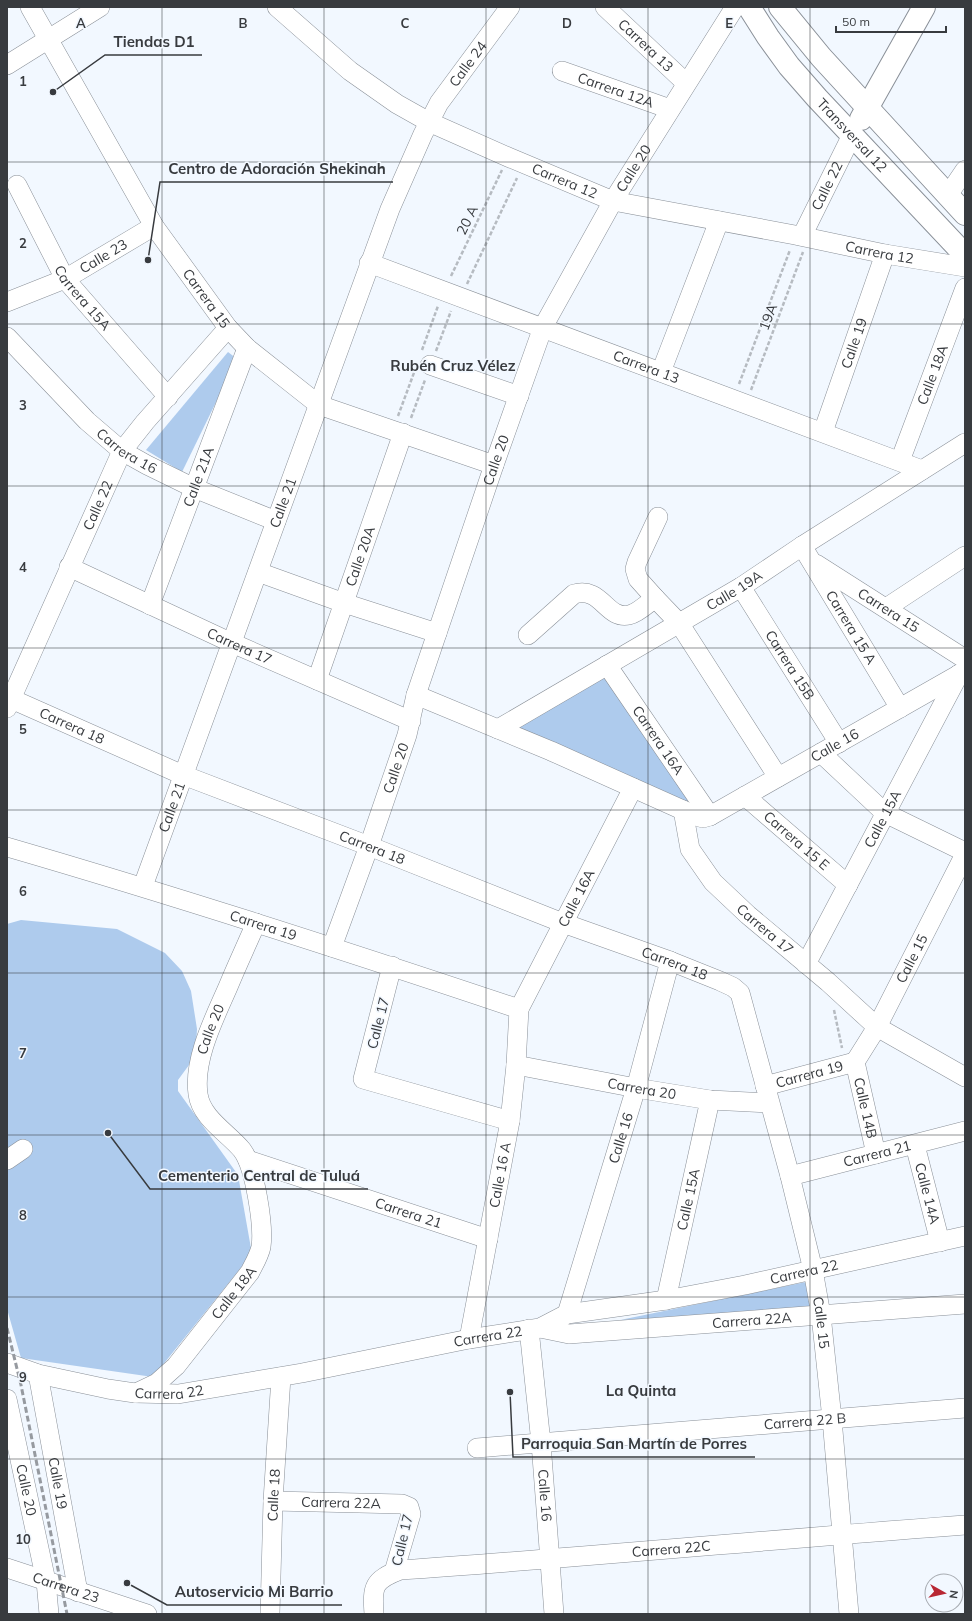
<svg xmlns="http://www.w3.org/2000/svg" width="972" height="1621" font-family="Mulish,sans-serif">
	<rect width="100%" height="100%" fill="#f2f8ff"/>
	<g fill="#aecbed">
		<path d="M228 352 237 359 182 472 146 450Z"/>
		<path d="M606 676 697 809 517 727Z"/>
		<path d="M21 920 117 929 165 953 182 971 191 991 197 1029 196 1047 189 1065 178 1080V1091L238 1175 252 1254 153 1377 21 1358 7 1309V924Z"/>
		<path d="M806 1282 812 1309 620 1320Z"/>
	</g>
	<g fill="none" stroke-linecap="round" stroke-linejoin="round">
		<defs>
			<g id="minor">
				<path id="s1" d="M30 7 154 226 228 328 247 348 319 405 494 465"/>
				<path id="s2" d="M277 7 350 71 397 104 429 122 508 157 613 201 795 235 885 254 965 267"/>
				<path id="s3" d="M605 7 686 83"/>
				<path d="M7 65 100 7"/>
				<path id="s4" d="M562 71 670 109"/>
				<path id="s5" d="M17 185 65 279 168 397"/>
				<path d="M948 195 965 170"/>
				<path id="s6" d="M802 236 852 135"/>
				<path id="s7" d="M369 263 922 470"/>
				<path id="s8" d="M7 302 65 279 154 226"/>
				<path id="s9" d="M7 337 87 421 122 451 147 465 194 488 276 521"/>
				<path d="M430 365 519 396"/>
				<path d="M661 372 719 221"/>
				<path id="s10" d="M823 432 885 254"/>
				<path id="s11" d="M900 461 965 288"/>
				<path d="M658 517 637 562 635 569 638 579 655 598 679 623 778 777"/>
				<path id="s12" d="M802 546 900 708"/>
				<path id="s13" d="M816 564 965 659"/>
				<path id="s14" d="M69 567 232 643 411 721"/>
				<path d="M258 572 344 603 437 633"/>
				<path id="s15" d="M741 587 839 743"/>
				<path id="s16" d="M150 605 247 348"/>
				<path d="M886 608 965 556"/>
				<path d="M528 635 574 594C602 586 606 620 629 615 638 613 647 604 655 598"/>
				<path id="s17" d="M607 665 710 816"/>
				<path id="s18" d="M317 680 403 433"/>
				<path id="s19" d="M416 695 551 751 696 816 703 818 710 816 965 671"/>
				<path id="s20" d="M7 697 183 775 369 846 563 923 670 961 720 981 733 987 740 993 790 1176 813 1270 821 1315 832 1419 849 1614"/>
				<path id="s21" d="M7 708 122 451 145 422 228 328"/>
				<path id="s22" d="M498 729 741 587 802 546 965 443"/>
				<path d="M821 753 885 813 965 852"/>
				<path id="s23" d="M745 796 848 885"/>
				<path id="s24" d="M683 810 690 849 713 882 748 915 828 982 877 1027 965 1077"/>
				<path id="s25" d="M7 847C179 897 349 952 519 1009"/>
				<path id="s26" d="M143 886 390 209 423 134 439 103 510 7"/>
				<path id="s27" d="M332 947 369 846 407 735 416 695 494 465 543 327 613 201 735 7"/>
				<path id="s28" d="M806 964 959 674"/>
				<path d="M392 966 363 1079 510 1121"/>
				<path id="s29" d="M855 1062 877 1027 965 854"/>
				<path id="s30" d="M855 1062 876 1154"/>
				<path id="s31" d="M516 1065 636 1088 710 1100 769 1103"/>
				<path id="s32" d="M765 1086 855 1062"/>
				<path id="s33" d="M915 1145 940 1242"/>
				<path d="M7 1160 23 1149"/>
				<path id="s34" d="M248 1160 488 1239"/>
				<path id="s35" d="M790 1176 965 1131"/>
				<path id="s36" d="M666 1300 710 1100"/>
				<path id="s37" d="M567 1314 636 1088 670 961"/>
				<path id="s38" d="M540 1328 569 1334 965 1304"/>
				<path id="s39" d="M529 1329 541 1443 554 1614"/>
				<path id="s40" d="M469 1339 510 1121 516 1065 519 1009 633 788"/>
				<path id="s41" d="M7 1363 38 1374 108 1389 135 1393 178 1394 302 1373 469 1339 540 1328 567 1314 666 1300 745 1285 965 1236"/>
				<path id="s42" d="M38 1374 78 1592"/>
				<path id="s43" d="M136 1393 157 1383 176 1366 250 1272C254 1264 259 1256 261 1247 264 1226 255 1167 242 1150 228 1133 201 1118 198 1094 193 1059 215 1017 228 987 237 965 247 944 256 923"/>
				<path id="s44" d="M7 1399 46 1581 49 1614"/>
				<path id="s45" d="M477 1448 965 1408"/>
				<path id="s46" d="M273 1501 402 1504 409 1507 411 1514 394 1572"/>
				<path id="s47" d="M7 1568 147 1614"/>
				<path id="s48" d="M270 1614 273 1501 281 1377"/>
				<path id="s49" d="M374 1614C372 1587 373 1580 400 1570 589 1557 777 1539 965 1525"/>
			</g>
			<g id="major">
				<path id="s50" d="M749 7 768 37 789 66 817 98 965 255"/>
				<path d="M780 7 821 57 965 214"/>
				<path d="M861 119 924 7"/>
			</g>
		</defs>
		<use href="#minor" stroke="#8a9098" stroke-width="20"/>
		<use href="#major" stroke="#8a9098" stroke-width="24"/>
		<g stroke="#b6bbc1" stroke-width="2.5" stroke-dasharray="4 2" stroke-linecap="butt">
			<path d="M451 276 502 170"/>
			<path d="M467 284 517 178"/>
			<path d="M422 350 438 306"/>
			<path d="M436 351 451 311"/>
			<path d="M739 384 790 250"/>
			<path d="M751 390 803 252"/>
			<path d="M398 416 415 370"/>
			<path d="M411 418 425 380"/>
			<path d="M834 1010 842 1048"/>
		</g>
		<use href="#minor" stroke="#fff" stroke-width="19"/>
		<use href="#major" stroke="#fff" stroke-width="22"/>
		<path stroke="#969aa0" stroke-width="3" stroke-dasharray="6 3" stroke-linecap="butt" d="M7 1328 21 1385 67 1614"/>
	</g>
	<path fill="none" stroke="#383b3f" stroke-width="1" stroke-opacity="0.55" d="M162 7V1614M324 7V1614M486 7V1614M648 7V1614M810 7V1614M7 162H965M7 324H965M7 486H965M7 648H965M7 810H965M7 973H965M7 1135H965M7 1297H965M7 1459H965"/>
	<g text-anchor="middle" stroke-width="3" stroke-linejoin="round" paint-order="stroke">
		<g font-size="14" fill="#383b3f" stroke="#f2f8ff">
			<text dy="5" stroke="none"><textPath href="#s3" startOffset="56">Carrera 13</textPath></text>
			<text dy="5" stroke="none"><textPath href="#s26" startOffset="886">Calle 24</textPath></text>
			<text dy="5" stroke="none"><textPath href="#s4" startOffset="57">Carrera 12A</textPath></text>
			<text dy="5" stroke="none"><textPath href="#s50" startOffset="165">Transversal 12</textPath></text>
			<text dy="5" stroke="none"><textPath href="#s27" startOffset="838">Calle 20</textPath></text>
			<text dy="5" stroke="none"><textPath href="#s2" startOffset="339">Carrera 12</textPath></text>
			<text dy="5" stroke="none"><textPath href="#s6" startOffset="56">Calle 22</textPath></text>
			<text transform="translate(467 220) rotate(-64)" y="5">20 A</text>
			<text dy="5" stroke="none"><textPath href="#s2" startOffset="663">Carrera 12</textPath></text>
			<text dy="5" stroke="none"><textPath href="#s8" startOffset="107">Calle 23</textPath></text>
			<text dy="5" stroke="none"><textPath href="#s5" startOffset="131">Carrera 15A</textPath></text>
			<text dy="5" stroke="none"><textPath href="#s1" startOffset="341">Carrera 15</textPath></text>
			<text transform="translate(768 317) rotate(-69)" y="5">19A</text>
			<text dy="5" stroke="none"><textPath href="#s10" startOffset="94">Calle 19</textPath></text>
			<text dy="5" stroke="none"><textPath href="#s7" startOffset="296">Carrera 13</textPath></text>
			<text dy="5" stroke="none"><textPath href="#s11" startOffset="92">Calle 18A</textPath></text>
			<text dy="5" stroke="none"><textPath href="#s9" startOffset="166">Carrera 16</textPath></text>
			<text dy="5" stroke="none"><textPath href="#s27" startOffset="514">Calle 20</textPath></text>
			<text dy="5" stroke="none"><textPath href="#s16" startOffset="137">Calle 21A</textPath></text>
			<text dy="5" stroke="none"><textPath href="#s26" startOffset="408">Calle 21</textPath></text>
			<text dy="5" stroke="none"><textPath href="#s21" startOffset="222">Calle 22</textPath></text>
			<text dy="5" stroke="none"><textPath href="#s18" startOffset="131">Calle 20A</textPath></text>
			<text dy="5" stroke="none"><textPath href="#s22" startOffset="274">Calle 19A</textPath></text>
			<text dy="5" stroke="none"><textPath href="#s13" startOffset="86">Carrera 15</textPath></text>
			<text dy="5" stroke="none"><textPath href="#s12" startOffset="95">Carrera 15 A</textPath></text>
			<text dy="5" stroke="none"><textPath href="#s14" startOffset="188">Carrera 17</textPath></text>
			<text dy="5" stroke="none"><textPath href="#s15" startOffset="92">Carrera 15B</textPath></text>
			<text dy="5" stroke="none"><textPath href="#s20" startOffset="71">Carrera 18</textPath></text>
			<text dy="5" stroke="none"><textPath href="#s17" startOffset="91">Carrera 16A</textPath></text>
			<text dy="5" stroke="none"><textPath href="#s19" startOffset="463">Calle 16</textPath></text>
			<text dy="5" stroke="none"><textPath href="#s27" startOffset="190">Calle 20</textPath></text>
			<text dy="5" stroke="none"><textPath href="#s26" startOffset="84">Calle 21</textPath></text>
			<text dy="5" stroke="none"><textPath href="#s28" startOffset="164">Calle 15A</textPath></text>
			<text dy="5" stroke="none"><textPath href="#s23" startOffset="68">Carrera 15 E</textPath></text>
			<text dy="5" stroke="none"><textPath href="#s20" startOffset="395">Carrera 18</textPath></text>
			<text dy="5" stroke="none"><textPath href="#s40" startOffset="459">Calle 16A</textPath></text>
			<text dy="5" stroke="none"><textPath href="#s25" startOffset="268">Carrera 19</textPath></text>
			<text dy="5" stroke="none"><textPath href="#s24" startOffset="150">Carrera 17</textPath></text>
			<text dy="5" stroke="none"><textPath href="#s29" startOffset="118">Calle 15</textPath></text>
			<text dy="5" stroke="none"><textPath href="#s20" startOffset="719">Carrera 18</textPath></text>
			<text transform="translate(378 1023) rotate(-76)" y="5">Calle 17</text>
			<text dy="5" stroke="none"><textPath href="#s43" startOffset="435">Calle 20</textPath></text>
			<text dy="5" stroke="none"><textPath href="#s32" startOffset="46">Carrera 19</textPath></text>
			<text dy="5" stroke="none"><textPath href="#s31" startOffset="128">Carrera 20</textPath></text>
			<text dy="5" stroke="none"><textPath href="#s30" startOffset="47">Calle 14B</textPath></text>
			<text dy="5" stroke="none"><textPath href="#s37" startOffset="184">Calle 16</textPath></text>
			<text dy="5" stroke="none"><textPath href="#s35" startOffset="90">Carrera 21</textPath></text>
			<text dy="5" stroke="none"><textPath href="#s40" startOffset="167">Calle 16 A</textPath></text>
			<text dy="5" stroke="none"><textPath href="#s33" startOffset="50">Calle 14A</textPath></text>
			<text dy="5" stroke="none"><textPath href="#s36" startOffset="103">Calle 15A</textPath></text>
			<text dy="5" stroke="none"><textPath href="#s34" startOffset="169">Carrera 21</textPath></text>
			<text dy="5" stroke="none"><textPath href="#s41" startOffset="814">Carrera 22</textPath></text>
			<text dy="5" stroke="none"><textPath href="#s43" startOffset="142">Calle 18A</textPath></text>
			<text dy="5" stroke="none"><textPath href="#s38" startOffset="213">Carrera 22A</textPath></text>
			<text dy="5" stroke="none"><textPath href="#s20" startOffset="1131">Calle 15</textPath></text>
			<text dy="5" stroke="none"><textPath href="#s41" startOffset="490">Carrera 22</textPath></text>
			<text dy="5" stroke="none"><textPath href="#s41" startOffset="166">Carrera 22</textPath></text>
			<text dy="5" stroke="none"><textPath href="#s45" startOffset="329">Carrera 22 B</textPath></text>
			<text dy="5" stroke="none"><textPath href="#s42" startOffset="111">Calle 19</textPath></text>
			<text dy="5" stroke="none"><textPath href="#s44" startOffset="93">Calle 20</textPath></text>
			<text dy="5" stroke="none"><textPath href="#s48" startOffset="119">Calle 18</textPath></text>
			<text dy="5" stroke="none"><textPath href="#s39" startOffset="167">Calle 16</textPath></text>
			<text dy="5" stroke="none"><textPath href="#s46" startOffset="68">Carrera 22A</textPath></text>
			<text transform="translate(402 1540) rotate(-77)" y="5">Calle 17</text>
			<text dy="5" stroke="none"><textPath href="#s49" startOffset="330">Carrera 22C</textPath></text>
			<text dy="5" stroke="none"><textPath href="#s47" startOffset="62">Carrera 23</textPath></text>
		</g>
		<g font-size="15" font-weight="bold" fill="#383b3f" stroke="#f2f8ff">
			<text x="453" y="371">Rubén Cruz Vélez</text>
			<text x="641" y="1396">La Quinta</text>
		</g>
	</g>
	<g font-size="13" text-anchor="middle" font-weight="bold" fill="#383b3f" stroke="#f2f8ff" stroke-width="3" stroke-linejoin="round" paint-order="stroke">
		<text x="81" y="28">A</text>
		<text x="243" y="28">B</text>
		<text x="405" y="28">C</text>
		<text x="567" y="28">D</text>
		<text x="729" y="28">E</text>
		<text x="23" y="86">1</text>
		<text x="23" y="248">2</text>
		<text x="23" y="410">3</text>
		<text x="23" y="572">4</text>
		<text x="23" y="734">5</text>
		<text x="23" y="896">6</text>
		<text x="23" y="1058">7</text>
		<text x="23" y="1220">8</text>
		<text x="23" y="1382">9</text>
		<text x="23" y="1544">10</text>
	</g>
	<path fill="none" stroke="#383b3f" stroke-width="1.5" d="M53 92L105 55H202M148 260L160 182H393M108 1133L150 1189H368M510 1392L513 1457H755M127 1583L167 1605H342"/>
	<g fill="#383b3f" stroke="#f2f8ff" stroke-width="1.5">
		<circle cx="53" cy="92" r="4"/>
		<circle cx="148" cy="260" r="4"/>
		<circle cx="108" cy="1133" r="4"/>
		<circle cx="510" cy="1392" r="4"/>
		<circle cx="127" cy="1583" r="4"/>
	</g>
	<g font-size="15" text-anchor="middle" font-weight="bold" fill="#383b3f" stroke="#f2f8ff" stroke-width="3" stroke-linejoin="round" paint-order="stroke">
		<text x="154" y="47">Tiendas D1</text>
		<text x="277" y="174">Centro de Adoración Shekinah</text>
		<text x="259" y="1181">Cementerio Central de Tuluá</text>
		<text x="634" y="1449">Parroquia San Martín de Porres</text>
		<text x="254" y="1597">Autoservicio Mi Barrio</text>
	</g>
	<rect width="972" height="1621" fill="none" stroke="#383b3f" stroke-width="16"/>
	<g transform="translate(944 1593) rotate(98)"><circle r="19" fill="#f2f8ff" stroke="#a8acb2"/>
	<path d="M0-3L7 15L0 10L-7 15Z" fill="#b82733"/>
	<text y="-6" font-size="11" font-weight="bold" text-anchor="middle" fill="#383b3f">N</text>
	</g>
	<path d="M836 26v6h110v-6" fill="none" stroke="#383b3f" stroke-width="2"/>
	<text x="842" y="26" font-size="12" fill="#383b3f" stroke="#f2f8ff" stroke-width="3" paint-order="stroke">50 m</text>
</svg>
